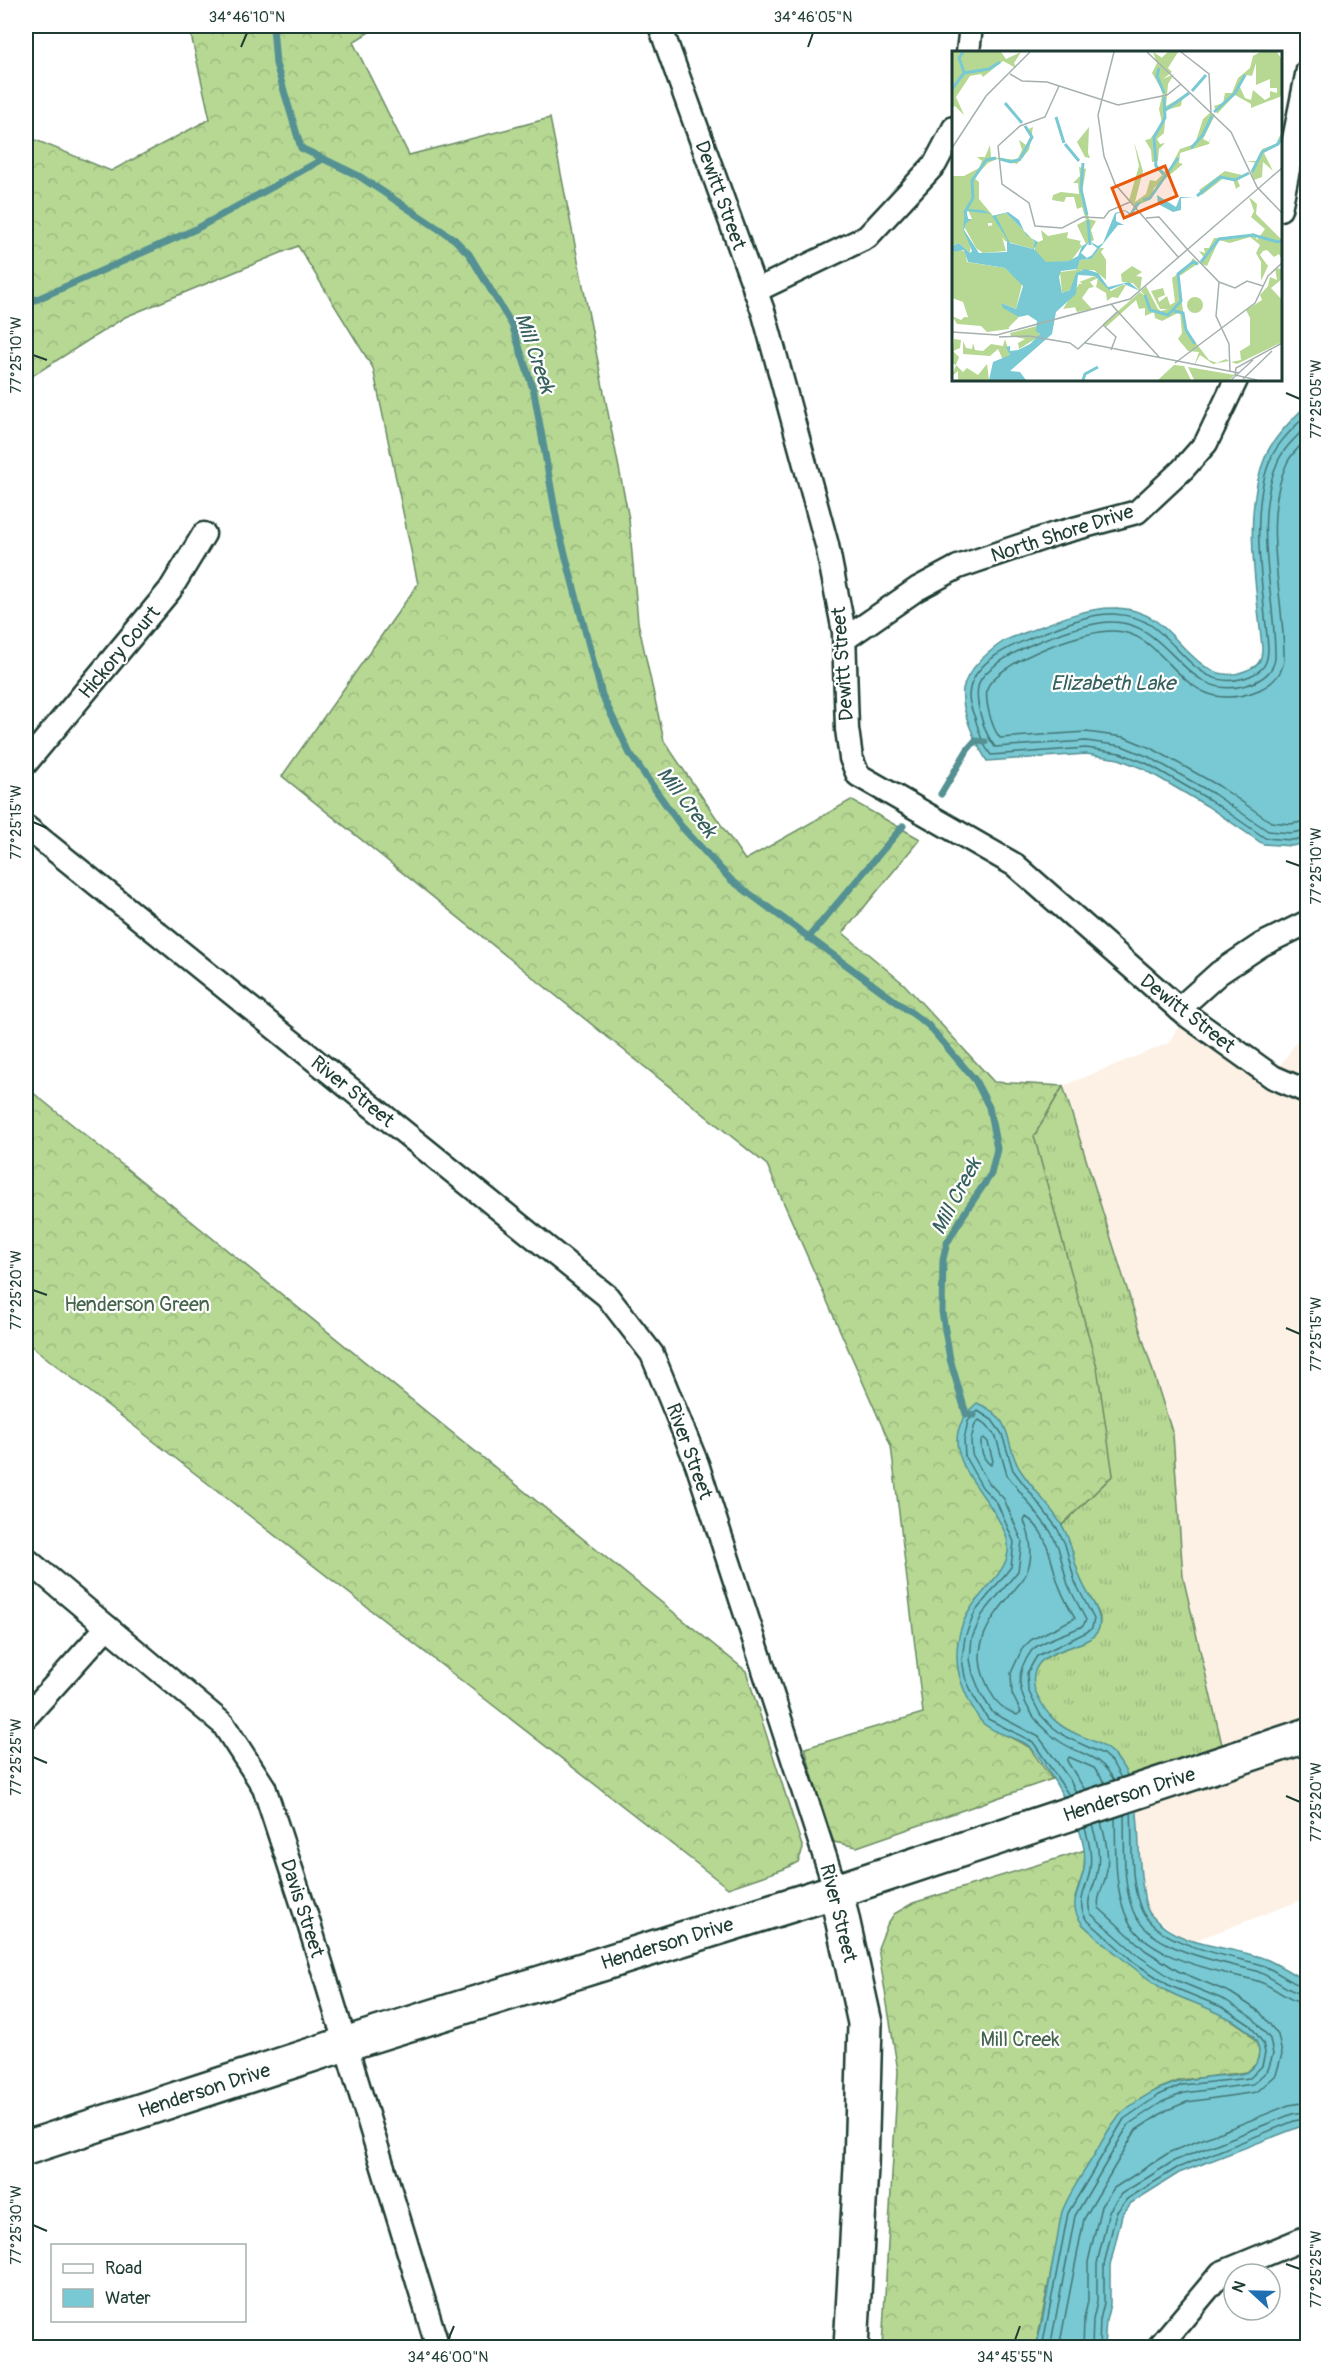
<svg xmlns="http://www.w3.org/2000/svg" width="1333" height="2373" font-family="Pangolin,sans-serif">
	<defs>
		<pattern id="grass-tufts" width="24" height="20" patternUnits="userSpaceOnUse" patternTransform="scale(1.5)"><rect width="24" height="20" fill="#b6d893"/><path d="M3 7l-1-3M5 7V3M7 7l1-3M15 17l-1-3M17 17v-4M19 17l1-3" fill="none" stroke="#9cba7f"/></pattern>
		<pattern id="forest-crowns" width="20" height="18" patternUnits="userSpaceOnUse" patternTransform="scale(1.5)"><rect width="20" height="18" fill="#b6d893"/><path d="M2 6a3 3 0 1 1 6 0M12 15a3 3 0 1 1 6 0" fill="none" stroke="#9cba7f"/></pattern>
	</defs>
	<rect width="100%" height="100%" fill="#fff"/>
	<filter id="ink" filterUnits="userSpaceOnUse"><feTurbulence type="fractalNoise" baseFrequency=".0167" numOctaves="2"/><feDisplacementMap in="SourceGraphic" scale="12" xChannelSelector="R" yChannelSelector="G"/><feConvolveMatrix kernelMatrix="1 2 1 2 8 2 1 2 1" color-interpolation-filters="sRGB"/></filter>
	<g filter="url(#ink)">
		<path fill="#fcf1e4" d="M1185 1014 1273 1077 1307 1026V1898L1194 1941 1177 1934 1151 1915 1146 1906 1141 1879 1136 1802 1226 1762 1183 1577 1173 1435 1063 1086 1169 1043Z"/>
		<path fill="url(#grass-tufts)" stroke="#6a8a64" stroke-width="1.5" d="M1063 1086 1173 1435 1183 1577 1226 1762 1129 1780C1125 1773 1121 1763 1116 1757 1109 1750 1101 1746 1092 1743 1067 1731 1043 1718 1034 1689 1022 1646 1086 1653 1098 1630 1100 1627 1100 1620 1100 1617 1096 1604 1086 1593 1081 1580 1073 1562 1072 1544 1062 1525L1113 1475 1034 1136Z"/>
		<g fill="url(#forest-crowns)" stroke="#6a8a64" stroke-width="1.5">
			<path d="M189 26H379L353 42 409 155 550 118 629 519 638 622 664 741 745 860 851 800 920 839 843 933 904 984 994 1082 1063 1086 1034 1136 1097 1367 1113 1475 1062 1525 984 1724 1029 1747 1052 1779 857 1847 834 1842 826 1827 805 1748 923 1713 891 1446 767 1165 282 776 418 584 373 368 298 246 125 317 26 380V136L111 171 210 119Z"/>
			<path d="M26 1087 746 1671 803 1849 798 1862 784 1869 728 1888 26 1342Z"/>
			<path d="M1085 1850 1084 1870 1075 1898 1167 1991 1221 2013 1246 2030 1258 2045 1259 2053 1257 2063 1247 2072 1181 2080 1156 2090 1119 2115 1063 2211 1036 2347H882L898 2071 878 1948 887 1925 894 1914 913 1903Z"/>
		</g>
		<g fill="#78c9d3" stroke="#549193" stroke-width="1.5">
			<path d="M1307 405V843L1292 846 1263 844 1207 806 1144 769 1119 759 1086 754 987 761C976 743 960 711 963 689 967 669 988 652 1004 641 1011 637 1021 635 1029 631 1056 621 1084 608 1113 608 1128 608 1143 612 1156 621 1183 640 1206 688 1245 671 1258 666 1262 662 1262 648 1257 588 1241 512 1266 455 1274 437 1293 418 1307 405Z"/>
			<path d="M977 1403C1015 1419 1004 1442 1019 1468 1032 1489 1051 1506 1063 1527 1073 1544 1073 1564 1082 1582 1088 1596 1103 1613 1099 1628 1091 1653 1027 1643 1034 1686 1035 1692 1038 1697 1041 1702 1060 1740 1096 1733 1116 1757 1147 1795 1134 1846 1143 1889 1144 1898 1145 1908 1151 1915 1179 1949 1231 1945 1268 1960 1281 1966 1295 1975 1307 1982V2124L1179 2173 1131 2203 1122 2215 1110 2266V2304L1106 2321 1104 2347H1036C1045 2315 1049 2282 1055 2249 1058 2237 1059 2224 1062 2212 1069 2192 1085 2171 1096 2152 1105 2136 1114 2118 1129 2107 1157 2086 1182 2079 1216 2076 1225 2075 1239 2076 1247 2072 1254 2069 1259 2060 1259 2052 1258 2019 1186 2003 1163 1989 1140 1974 1120 1957 1099 1939 1093 1933 1085 1928 1081 1922 1067 1904 1081 1887 1084 1869 1086 1856 1084 1844 1080 1832 1073 1812 1044 1759 1029 1746 1016 1736 996 1735 984 1724 974 1715 962 1687 959 1674 954 1652 958 1627 971 1608 984 1587 1015 1567 1007 1539 994 1493 923 1450 977 1403Z"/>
		</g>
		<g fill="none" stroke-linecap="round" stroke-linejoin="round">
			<g stroke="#437574" stroke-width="1.5">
				<path d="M1308 413C1295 427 1280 440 1272 456 1247 509 1264 591 1268 648 1268 663 1264 670 1250 676 1203 695 1184 649 1152 626 1141 618 1128 615 1114 614 1091 613 1069 623 1048 631 1020 642 970 659 969 696 969 703 972 711 975 718 979 731 982 744 991 755L1086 748 1120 753 1146 763 1210 800 1265 838 1291 840 1308 838"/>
				<path d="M1308 425C1297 436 1285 447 1278 461 1251 522 1276 595 1275 659 1273 671 1265 677 1255 682 1186 711 1173 622 1113 622 1082 621 999 652 981 679 971 695 984 733 995 747L1086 741 1122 746 1149 757 1214 794 1268 831 1291 833 1308 830"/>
				<path d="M1308 438C1300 446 1292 453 1287 463 1260 521 1285 599 1284 660 1282 675 1272 684 1259 690 1181 723 1171 632 1114 631 1083 630 1010 658 990 683 981 694 992 728 1000 738L1086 732 1124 737 1153 749 1219 786 1271 822 1290 824 1308 821"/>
				<path d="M984 1438 988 1442 993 1461 991 1465C983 1460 980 1449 981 1440Z"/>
				<path d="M1026 1517C1050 1532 1050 1564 1060 1588 1064 1599 1070 1608 1075 1618L1031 1640 1022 1649 1011 1673 1012 1694 1021 1712 1017 1715C998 1707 993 1699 985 1680 970 1645 991 1619 1012 1593 1016 1587 1023 1581 1026 1574 1034 1557 1031 1537 1024 1521Z"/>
				<path d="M1085 1790 1067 1761 1069 1757 1094 1768 1105 1783"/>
				<path d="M1076 1793 1070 1780 1039 1737 993 1713 981 1694 973 1674 970 1659 972 1638 982 1615 1018 1571 1022 1541 1004 1499 988 1482 972 1454 971 1440 975 1424 979 1420 987 1425 996 1437 1007 1475 1051 1532 1058 1547 1068 1585 1086 1620 1083 1626C1068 1633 1046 1639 1033 1649 1030 1652 1028 1657 1025 1661 1009 1690 1035 1725 1059 1741 1083 1757 1098 1753 1114 1780"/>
				<path d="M1069 1795 1033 1742 988 1719 974 1697 965 1677 962 1659 965 1637 975 1612 1011 1567 1014 1542 997 1503 982 1487 965 1457 964 1440 968 1421 978 1411 992 1420 1002 1434 1013 1470 1057 1528 1065 1544 1075 1582 1094 1619 1092 1628 1087 1632 1037 1656 1027 1673 1028 1690 1040 1714 1050 1725 1066 1737 1103 1754 1112 1762 1121 1778"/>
				<path d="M1131 1812C1133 1843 1129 1880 1141 1909 1155 1944 1225 1955 1258 1964 1275 1968 1290 1985 1308 1987"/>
				<path d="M1124 1815C1125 1845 1122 1882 1133 1911 1149 1950 1217 1961 1253 1970 1272 1975 1289 1994 1308 1995"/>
				<path d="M1115 1818C1116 1849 1114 1884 1125 1913 1140 1958 1214 1970 1254 1980 1273 1984 1288 2003 1308 2004"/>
				<path d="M1042 2348 1068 2213 1124 2119 1159 2095 1182 2085 1250 2078 1262 2066 1265 2053 1263 2043 1250 2025 1224 2008 1170 1986 1135 1963 1086 1919C1075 1900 1088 1888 1090 1869 1092 1854 1089 1842 1085 1828"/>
				<path d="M1050 2348 1075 2216 1129 2124 1162 2102 1184 2093 1253 2084 1268 2070 1273 2054 1270 2039 1254 2019 1227 2001 1173 1979 1140 1957 1091 1914C1084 1900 1095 1887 1097 1873 1101 1856 1097 1841 1092 1825"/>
				<path d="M1059 2348 1084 2219 1136 2130 1167 2110 1187 2102 1257 2092 1276 2075 1282 2054 1278 2035 1260 2012 1231 1993 1178 1971 1145 1950 1099 1908C1096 1898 1104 1886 1106 1875 1110 1857 1106 1840 1101 1822"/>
				<path d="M1083 2348 1084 2319 1088 2301V2262L1101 2206 1114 2188 1170 2152 1289 2105 1308 2102"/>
				<path d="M1092 2348 1093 2320 1097 2302V2264L1109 2211 1121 2194 1174 2161 1292 2114 1308 2111"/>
				<path d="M1099 2348 1100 2320 1104 2303V2265L1116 2213 1127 2199 1177 2168 1294 2121 1308 2118"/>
			</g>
			<g stroke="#549193" stroke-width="7">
				<path d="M273 26 276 64 301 148 359 176 454 239 469 254 512 325 534 392 558 527 602 695 630 754 681 826 731 880 928 1025 975 1080 989 1107 997 1149 991 1174 964 1214 947 1243 943 1259 942 1312 950 1359 966 1414 974 1415"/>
				<path d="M26 304 196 229 323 159"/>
				<path d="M941 794 968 749 975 741 985 742"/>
				<path d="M808 938 903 826"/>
			</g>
			<defs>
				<g id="street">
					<path d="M660 26 764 314 827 545 844 632 847 729 851 758 858 775 1015 865 1185 1014 1273 1077 1308 1092"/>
					<path d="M968 52 971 26"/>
					<path d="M1280 209 1308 70"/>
					<path d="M755 291 867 237 935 164 954 128"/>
					<path d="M845 639 917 589 958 567 1055 534 1137 512 1183 469 1206 443 1236 380"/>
					<path d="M26 763 170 590 204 534"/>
					<path d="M26 827 607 1296 652 1354 697 1464 836 1891"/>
					<path d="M1179 1009 1219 973 1261 945 1308 922"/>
					<path d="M26 1559 223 1724 264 1787 309 1924 438 2348"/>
					<path d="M26 1717 107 1627"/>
					<path d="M1158 2348 1221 2273 1308 2237"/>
				</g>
				<g id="secondary">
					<path d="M836 1891 865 2023 861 2167 851 2348"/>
					<path d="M26 2148 345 2044 836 1891 1308 1735"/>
				</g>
			</defs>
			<use href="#street" stroke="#1f3d34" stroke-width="27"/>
			<use href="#secondary" stroke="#1f3d34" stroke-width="38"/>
			<use href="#street" stroke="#fff" stroke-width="22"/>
			<use href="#secondary" stroke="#fff" stroke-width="33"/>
		</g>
	</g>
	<path fill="none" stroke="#1f3d34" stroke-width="2" d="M241 47 247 33M808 47 813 33M33 355 47 360M1286 393 1300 399M33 822 47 828M1286 861 1300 866M33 1290 47 1295M1286 1328 1300 1334M33 1757 47 1763M1286 1796 1300 1802M33 2225 47 2231M1286 2264 1300 2269M448 2340 454 2326M1015 2340 1020 2326"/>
	<g text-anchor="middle" stroke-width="4.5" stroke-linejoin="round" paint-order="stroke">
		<g font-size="20" fill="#1f3d34" stroke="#fff">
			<text transform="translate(721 195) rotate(70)" y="7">Dewitt Street</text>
			<text transform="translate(1062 533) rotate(-18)" y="7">North Shore Drive</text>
			<text transform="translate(119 652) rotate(-50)" y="7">Hickory Court</text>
			<text transform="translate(842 664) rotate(-94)" y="7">Dewitt Street</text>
			<text transform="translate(1188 1013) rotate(38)" y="7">Dewitt Street</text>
			<text transform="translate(353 1091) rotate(39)" y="7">River Street</text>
			<text transform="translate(690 1451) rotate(70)" y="7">River Street</text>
			<text transform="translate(1129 1794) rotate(-18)" y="7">Henderson Drive</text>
			<text transform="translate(303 1908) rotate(72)" y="7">Davis Street</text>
			<text transform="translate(839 1913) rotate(76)" y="7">River Street</text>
			<text transform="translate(667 1943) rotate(-17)" y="7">Henderson Drive</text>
			<text transform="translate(204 2090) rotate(-18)" y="7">Henderson Drive</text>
		</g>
		<g font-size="20" fill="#45644c" stroke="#fff">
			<text x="137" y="1311">Henderson Green</text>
			<text x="1020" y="2046">Mill Creek</text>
		</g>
		<g font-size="21" font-style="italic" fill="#35605c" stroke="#fff">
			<text transform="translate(535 353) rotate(71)" y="7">Mill Creek</text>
			<text x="1113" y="690">Elizabeth Lake</text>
			<text transform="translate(687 802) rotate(52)" y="7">Mill Creek</text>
			<text transform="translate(956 1196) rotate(-62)" y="7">Mill Creek</text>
		</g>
	</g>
	<g transform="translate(952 51)">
		<rect width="330" height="330" fill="#fff"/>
		<path d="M216 1H226L216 17 220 21 211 28 207 9ZM143 225 146 227 138 231 142 236 137 237 130 247 140 258 125 261 122 254 130 232 127 231Z" fill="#b6d893"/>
		<path d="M0 1H49L54 8 69 1 62 12 64 17 51 10 31 26 29 23 18 25 4 46 12 64 3 55 0 57ZM201 1 209 6 211 28 222 23 216 33 214 55 240 41 230 49 229 55 214 59 212 82 205 88 208 93 213 92 207 98 206 110 200 111 199 99 193 89 198 88 210 72 207 58 211 41 200 22 205 12ZM308 1H325L330 9V45L299 57V53L283 44 265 63 262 55 271 52 273 42H280L286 27 298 17 301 5ZM304 12V34L318 28V37H325V42L318 40V46L313 49 301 39 299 49 293 47 287 34 295 24 300 25ZM259 61 263 64 251 88 257 91 259 86 257 93 228 102 227 112 231 113 202 137 198 149 183 155 177 149 187 115 182 91 191 120 183 151 194 143 198 129 204 130 210 124 201 113 212 121 218 117 228 98 243 93 251 68ZM71 74 77 78 81 76 77 99 65 113 45 108 36 112 22 127 27 131V148L47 172H36V175L48 173 71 182 84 192 91 189 89 179 96 185 116 181 115 187 129 190 117 210 83 200V196L49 182 54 200 31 202 24 197 13 177V171L20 168 16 159 0 195V125H12L27 117 30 110 25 106H33L38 94 39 106 65 109 70 99 67 89 74 94 79 84ZM137 76 136 102 138 107 133 106 125 91ZM330 80V91L312 102 321 120 311 111 310 126 302 129 299 121 305 112 294 110H306L310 98 324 93ZM127 116 134 118 130 142 137 168 144 170 139 179 142 189 134 193 125 174 134 169 130 156 125 158 122 146H114L112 151 100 149 101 144 109 141 127 143 126 132H121L128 125ZM273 120 290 124 285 128 288 135 284 138 281 128 273 126 250 144 247 139ZM297 146 305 153 304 163 330 189V209L327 203 322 206 315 199 311 200 308 204 316 215 309 230V211L304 202 308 194 298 186 278 192 267 189 255 215 247 212 226 226 234 279 257 309 265 312 274 308 277 310 261 313 248 304 242 315 247 301 236 300 226 288 230 282 228 261 210 270 203 267 202 261 193 265V257L187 258 184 249 154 276 151 273 188 241 194 246 189 240 194 235 206 258 209 260 216 258H208L199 240 211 237 213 244 206 247 207 251 215 245 218 254 223 251 220 227 237 215 241 207 246 212 253 208 247 200 253 202 252 197H257L262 187 281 188 302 182 305 189 313 178 299 166 302 160ZM180 215 190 221 184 225 190 226 188 240 181 232 170 231 169 223ZM323 217 330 218V228L319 237 330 249V291L285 313 279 311 289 309 288 300 298 294V267L294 259 310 249 308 244 316 235 318 226 325 229ZM146 227 159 240 170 234H174L166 247 160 246 155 250 154 242 144 236ZM136 232 124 256 111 258 127 233ZM235 254a8 8 0 1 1 16 0a8 8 0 1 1-16 0ZM0 265 9 269 12 266 56 269 57 278 35 281 29 275 5 273ZM85 275 88 285 67 298 66 292 73 288 59 285 58 282ZM2 288 9 289 8 297 1 300 7 306 4 314 11 321 15 317 26 324 35 313 37 329H6V320L0 325 4 314 0 312ZM53 288 58 304 51 309 46 298 38 305 11 303V290L14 297 20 298 21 292 23 299 31 300 39 293 51 295ZM236 316 283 324 277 329H242Z" fill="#b6d893" fill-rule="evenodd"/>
		<path d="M0 140 15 159 11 177 19 191 18 202 7 192 0 195ZM54 162 83 191 81 198 53 190 40 174 41 165ZM93 191 127 192 130 195 119 210 94 212 83 200ZM148 197H152L149 201 154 209V229L142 219H129L118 239 110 242 108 221 124 219 128 209 138 208ZM7 199 13 200 15 211 53 217 70 233 64 258 49 252 67 266 57 276 40 278 23 272 17 269 11 251 0 247V201Z" fill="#b6d893"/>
		<path d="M222 314 232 315 239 329H206Z" fill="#b6d893"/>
		<path d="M205 144 224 156 228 146H243L229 147V159L221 161 206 153ZM190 150 179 165 173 160 164 163V170L172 174H166L139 208 128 209 125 218 109 220 107 226 110 242 118 239 124 222 133 218 146 222 156 236 177 231 188 240 172 233 157 239 143 225 126 224 124 243 104 261 100 283 58 320 68 321 74 329H37L41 311 58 304 54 296 58 295V300L66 299 78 293 88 283 84 280 85 270 76 264 67 266 51 257 49 252 64 258 71 235 53 217 16 211 12 199 0 201V195L7 192 18 202 20 200 11 178 13 160 15 158 30 159 40 163 14 160 15 168H20L14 172 12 179 27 202 55 201V188L40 165 56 161 67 169 74 184 86 191 82 198 94 211 117 210 126 205 130 195 137 191 129 202 135 207 140 204 145 197 141 194 139 191 146 195 151 192 163 162 173 159 178 162 184 152ZM54 162 83 191 81 198 58 192 44 165Z" fill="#78c9d3" fill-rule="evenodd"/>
		<path fill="none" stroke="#78c9d3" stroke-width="3" d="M11 1 7 7 12 21M207 17 205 25 212 42M0 38 12 22 37 18 48 11M240 40 254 24M53 52 70 72M212 60 237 42M262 61 283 42 293 24M104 66 112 92M113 93 127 110M239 97 251 84 260 65M69 107 80 86 73 75M48 108 59 111 69 108M131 112 129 138 135 164M300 121 310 101 326 93 330 86M212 123 204 115 202 86 213 67 212 46M245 145 268 126 283 129 297 122M191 149 198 147 226 107M15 169 13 161 21 147 20 130 34 109 44 107M136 169 138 194M249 211 267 188 301 184 326 191 330 189M193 244 198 259 216 264 229 250 226 223 241 211 246 213M222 260 231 262 234 279 243 293M131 329 133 323 146 316"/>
		<path fill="none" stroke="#a5b1ae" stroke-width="1.5" d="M162 1 146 64 152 105 163 133 227 207M195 1 279 81 305 136 330 162M229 1 257 23 259 61M58 23 70 30 95 31 166 54 215 44 229 33M107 35 93 66 68 75 46 95 50 133 77 152 83 175 110 177 131 166 152 167 157 160 178 151M0 97 34 45 78 1M194 167 207 166 236 199M236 199 267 231 283 237 295 230 311 235M267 231 264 265 277 293 278 321M159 253 208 307M151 274 164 286 159 299M0 281 45 284 178 248 330 117M47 286 77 285 118 292 126 298 165 261M133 292 287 322M223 312 303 252 316 225 330 212M291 328 320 300M279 329 301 309M305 329 283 324 284 317 330 292"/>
		<path fill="#e8590c" fill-opacity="0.15" stroke="#e8590c" stroke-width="3" d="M213 115 225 145 172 167 160 137Z"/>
		<rect width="330" height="330" fill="none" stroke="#1f3d34" stroke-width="3"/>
	</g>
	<rect width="1333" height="2373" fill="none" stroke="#fff" stroke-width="66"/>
	<rect x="51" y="2244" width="195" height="78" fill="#ffffff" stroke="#a5b1ae" stroke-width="1.5"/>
	<rect x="63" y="2264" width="30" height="9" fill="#ffffff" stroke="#a5b1ae" stroke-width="1.5"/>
	<text x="105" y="2274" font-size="18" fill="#1f3d34">Road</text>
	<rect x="63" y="2289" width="30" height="18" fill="#78c9d3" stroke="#a5b1ae" stroke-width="1.5"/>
	<text x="105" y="2304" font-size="18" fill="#1f3d34">Water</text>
	<g transform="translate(1252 2292) rotate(292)"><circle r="28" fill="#ffffff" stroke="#a5b1ae" stroke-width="1.5"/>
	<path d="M0-4.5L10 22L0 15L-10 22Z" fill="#1f6fb2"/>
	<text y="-9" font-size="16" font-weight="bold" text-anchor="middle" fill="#1f3d34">N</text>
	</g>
	<rect x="33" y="33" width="1267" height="2307" fill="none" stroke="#1f3d34" stroke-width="2"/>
	<g font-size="15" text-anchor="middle" fill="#1f3d34">
		<text x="247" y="22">34°46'10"N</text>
		<text x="813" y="22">34°46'05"N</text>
		<text transform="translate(16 355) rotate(-90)" y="5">77°25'10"W</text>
		<text transform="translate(1316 399) rotate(-90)" y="5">77°25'05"W</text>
		<text transform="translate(16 822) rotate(-90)" y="5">77°25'15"W</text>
		<text transform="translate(1316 866) rotate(-90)" y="5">77°25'10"W</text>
		<text transform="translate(16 1290) rotate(-90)" y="5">77°25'20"W</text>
		<text transform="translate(1316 1334) rotate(-90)" y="5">77°25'15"W</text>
		<text transform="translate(16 1757) rotate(-90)" y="5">77°25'25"W</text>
		<text transform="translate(1316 1802) rotate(-90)" y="5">77°25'20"W</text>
		<text transform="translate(16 2225) rotate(-90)" y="5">77°25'30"W</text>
		<text transform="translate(1316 2269) rotate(-90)" y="5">77°25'25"W</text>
		<text x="448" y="2362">34°46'00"N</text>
		<text x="1015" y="2362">34°45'55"N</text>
	</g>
</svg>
